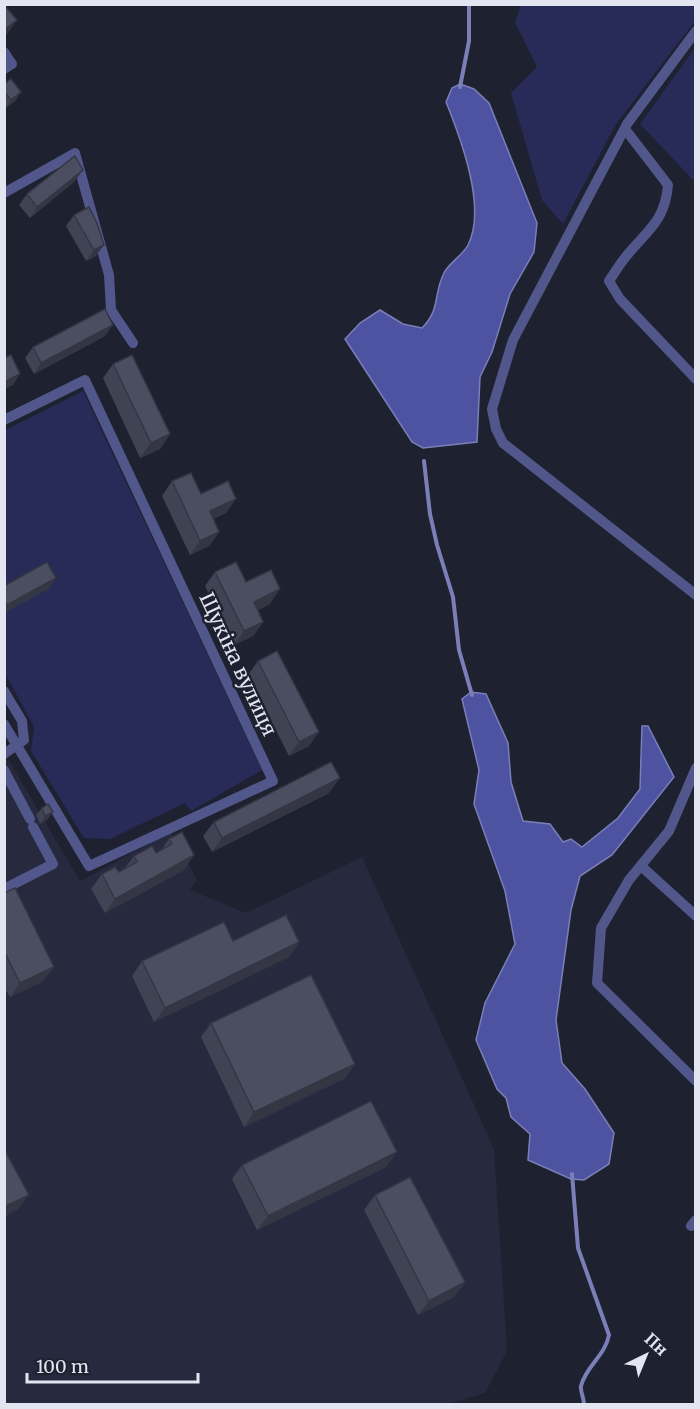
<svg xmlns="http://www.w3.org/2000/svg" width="700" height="1409" font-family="Merriweather,serif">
	<rect width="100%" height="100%" fill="#1e2130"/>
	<path fill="#272a3f" d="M4 752 80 881 171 832 197 880 190 890 246 913 362 857 494 1149 507 1351 485 1393 447 1404H5Z"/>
	<g fill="#282b57">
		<path d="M521 5H695V21L616 124 563 224 542 200 511 93 537 67 515 22Z"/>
		<path d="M695 48V182L640 124Z"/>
		<path d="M83 391 262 770 191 811 185 803 110 839 84 838 31 751 34 727 5 673V430Z"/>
	</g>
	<g fill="#4d53a0" stroke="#7a7fb8" stroke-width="1.5">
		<path d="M460 84 474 89 489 103 537 223 534 252 510 294 492 352 480 377 477 442 423 448 412 442 345 339 360 323 380 310 403 324 422 328C441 309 433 294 444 273 449 263 462 256 468 245 487 208 461 139 446 102L452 88Z"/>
		<path d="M471 692 486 694 508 743 511 782 523 821 550 824 563 842 571 839 582 847 618 818 640 789 642 726H648L674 777 612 855 580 876 571 910 556 1020 562 1063 585 1089 614 1133 609 1164 584 1180 571 1179 528 1160 530 1134 511 1117 506 1098 497 1089 476 1040 485 1003 515 944 505 891 474 804 479 770 462 699Z"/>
	</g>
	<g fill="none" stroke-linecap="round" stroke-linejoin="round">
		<g stroke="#7a7fb8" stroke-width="4">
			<path d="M460 87 469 41V4"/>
			<path d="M424 461 430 514 437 545 453 597 459 650 472 695"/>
			<path d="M572 1174 578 1248 609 1335C605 1356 586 1366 581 1386 580 1391 584 1398 584 1404"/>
		</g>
		<g stroke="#51578a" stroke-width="10">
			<path d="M696 31 627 124 513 340 492 409 496 429 503 443 696 595"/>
			<path d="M4 52 12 64 4 69"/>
			<path d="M625 129 668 185C665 220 649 229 628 254 621 262 615 272 609 281L620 299 696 379"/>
			<path d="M4 193 75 153 109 275 111 310 133 343"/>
			<path d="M4 420 85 380 273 781 89 866 4 724"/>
			<path d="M4 691 22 721 24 740 4 754"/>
			<path d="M696 768 669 831 629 880 601 928 597 983 696 1081"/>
			<path d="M4 770 30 819"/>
			<path d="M641 866 696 916"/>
			<path d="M4 889 53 864 33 827"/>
			<path d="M691 1226 696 1220"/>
		</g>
	</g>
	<g fill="#404353">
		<path d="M4 84 16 100 6 108 4 106Z"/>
		<path d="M75 181 30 218 19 205 27 194Z"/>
		<path d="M89 207 96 256 86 261 66 226 74 215Z"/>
		<path d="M105 336 34 374 25 358 33 347Z"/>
		<path d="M113 364 170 434 160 449 140 458 103 378Z"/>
		<path d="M172 481 201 494 226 513 213 519 219 532 209 546 190 555 162 496Z"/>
		<path d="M215 572 246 582 270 604 258 610 263 622 253 636 234 645 205 586Z"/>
		<path d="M56 578 48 589 4 613V586Z"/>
		<path d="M258 661 309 746 289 756 248 675Z"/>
		<path d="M329 793 212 852 203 836 214 822Z"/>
		<path d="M42 808 47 820 40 824 36 815Z"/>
		<path d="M169 839 184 870 105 913 91 889 102 874 119 872 124 869 134 856 156 853 161 850Z"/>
		<path d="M4 893 43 981 10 997 4 987Z"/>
		<path d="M233 941 299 942 289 957 154 1022 132 976 142 961Z"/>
		<path d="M211 1023 355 1064 345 1078 244 1127 201 1037Z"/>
		<path d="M242 1165 386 1167 257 1230 232 1179Z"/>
		<path d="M375 1195 465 1282 454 1297 418 1315 364 1210Z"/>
	</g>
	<g fill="#343743">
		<path d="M17 20 4 38V30Z"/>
		<path d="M21 92 16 100 6 108 11 100Z"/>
		<path d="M83 170 75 181 30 218 37 207Z"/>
		<path d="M104 245 96 256 86 261 94 250Z"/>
		<path d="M113 325 105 336 34 374 41 363Z"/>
		<path d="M20 374 13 385 4 389V382Z"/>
		<path d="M170 434 160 449 140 458 151 443Z"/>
		<path d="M236 499 226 513 199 526 210 511Z"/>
		<path d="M219 532 209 546 190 555 200 541Z"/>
		<path d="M56 578 48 589 4 613V609L7 605Z"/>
		<path d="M280 589 270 604 244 617 254 602Z"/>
		<path d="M263 622 253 636 234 645 244 631Z"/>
		<path d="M319 732 309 746 289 756 299 742Z"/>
		<path d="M340 778 329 793 212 852 222 838Z"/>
		<path d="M53 812 47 820 40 824 45 816Z"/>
		<path d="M194 855 184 870 105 913 115 899Z"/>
		<path d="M299 942 289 957 154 1022 165 1008Z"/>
		<path d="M54 967 43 981 10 997 20 983Z"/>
		<path d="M355 1064 345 1078 244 1127 254 1112Z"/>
		<path d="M397 1152 386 1167 257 1230 268 1216Z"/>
		<path d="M29 1195 18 1209 4 1217V1207Z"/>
		<path d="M465 1282 454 1297 418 1315 429 1301Z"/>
	</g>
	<g fill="#4b4e60" stroke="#343743" stroke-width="1.5">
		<path d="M4 5 17 20 4 30Z"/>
		<path d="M11 79 21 92 11 100 4 92V84Z"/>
		<path d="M75 156 83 170 37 207 27 194Z"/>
		<path d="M89 207 97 223 104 245 94 250 74 215Z"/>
		<path d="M105 309 113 325 41 363 33 347Z"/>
		<path d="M11 355 20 374 4 382V358Z"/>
		<path d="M132 355 170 434 151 443 113 364Z"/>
		<path d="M191 473 201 494 228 481 236 499 210 511 219 532 200 541 172 481Z"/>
		<path d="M47 562 56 578 7 605 4 599V586Z"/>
		<path d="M236 562 246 582 271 570 280 589 254 602 263 622 244 631 215 572Z"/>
		<path d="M277 651 319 732 299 742 258 661Z"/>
		<path d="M331 762 340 778 222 838 214 822Z"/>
		<path d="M48 804 53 812 45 816 42 808Z"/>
		<path d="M182 832 194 855 115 899 102 874 115 867 119 872 137 862 134 856 152 846 156 853 172 844 169 839Z"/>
		<path d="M15 888 54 967 20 983 4 951V893Z"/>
		<path d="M286 915 299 942 165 1008 142 961 224 922 233 941Z"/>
		<path d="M311 975 355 1064 254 1112 211 1023Z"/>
		<path d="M371 1101 397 1152 268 1216 242 1165Z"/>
		<path d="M4 1149 29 1195 4 1207Z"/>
		<path d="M410 1177 465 1282 429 1301 375 1195Z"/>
	</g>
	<g text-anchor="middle" stroke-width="5" stroke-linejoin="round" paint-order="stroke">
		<g font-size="20" fill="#e3e5f0" stroke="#1e2130">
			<text transform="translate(238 664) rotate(65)" y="7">Щукіна вулиця</text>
		</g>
	</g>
	<rect width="700" height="1409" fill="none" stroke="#e3e5f0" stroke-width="12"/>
	<g transform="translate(646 1355) rotate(43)" stroke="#1e2130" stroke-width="4.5" paint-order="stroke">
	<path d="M0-4.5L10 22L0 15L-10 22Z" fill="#e3e5f0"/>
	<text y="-9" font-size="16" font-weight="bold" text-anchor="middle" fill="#e3e5f0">Пн</text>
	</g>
	<path d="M27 1373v9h171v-9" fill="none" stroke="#e3e5f0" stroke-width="3"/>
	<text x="36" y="1373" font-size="18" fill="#e3e5f0" stroke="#1e2130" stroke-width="4.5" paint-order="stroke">100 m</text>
</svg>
